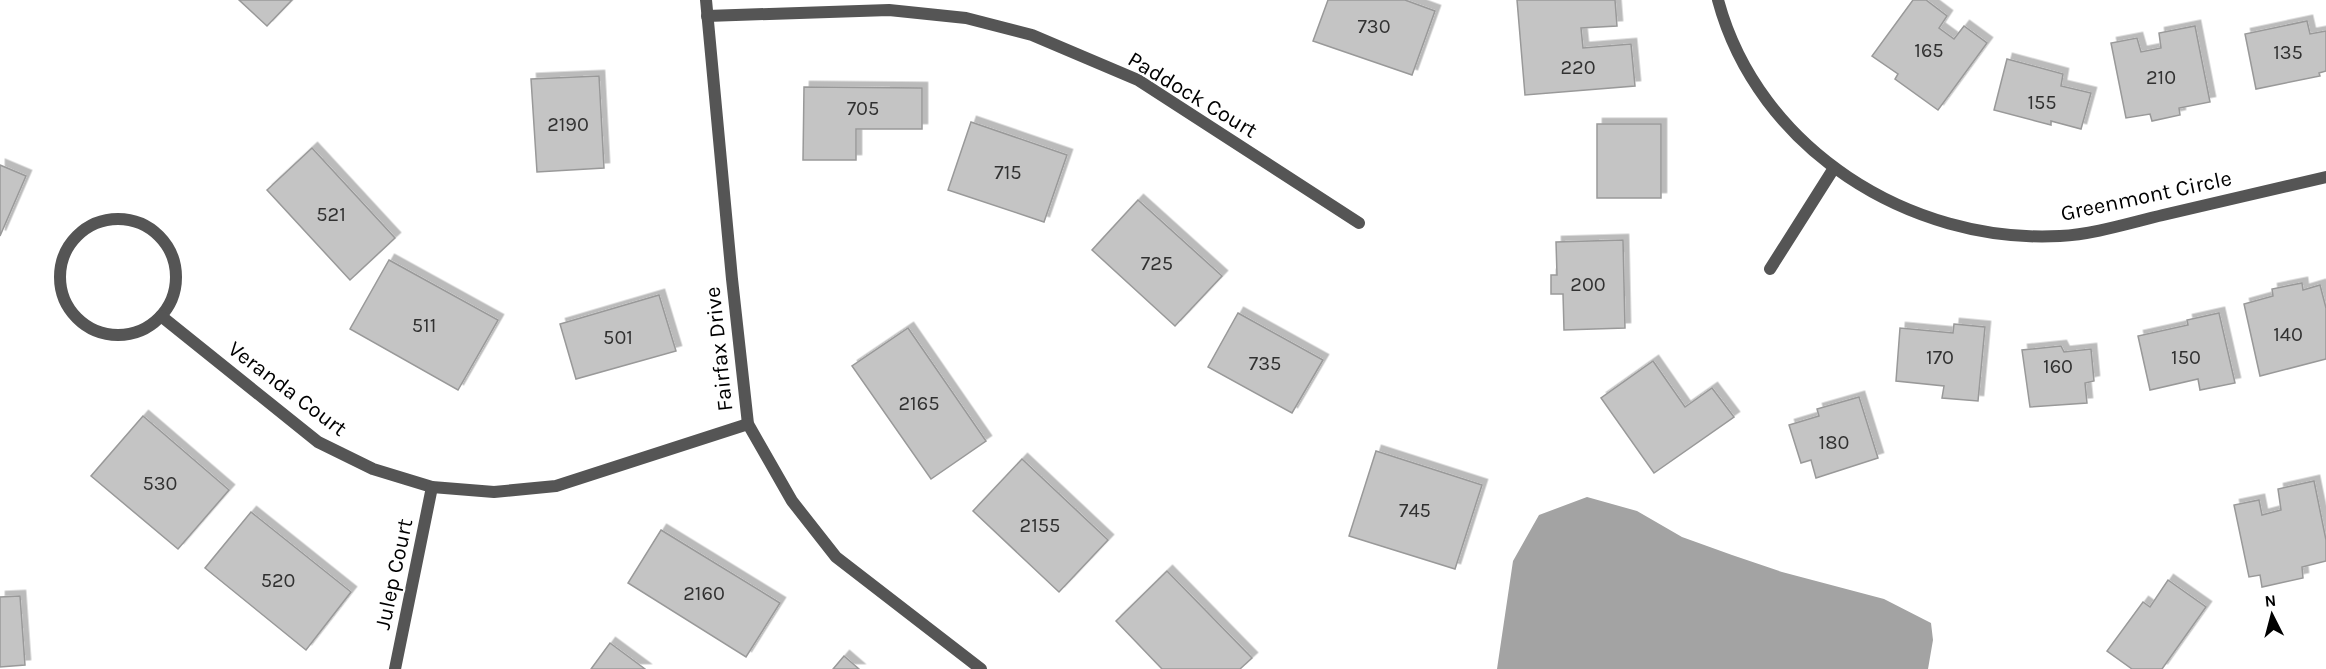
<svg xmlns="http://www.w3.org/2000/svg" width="2326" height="669" font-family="Karla,sans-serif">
	<defs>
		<filter id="shadow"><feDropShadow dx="5.5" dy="-5.5" stdDeviation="0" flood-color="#0004"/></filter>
	</defs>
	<rect width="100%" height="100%" fill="#fff"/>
	<path fill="#a3a3a3" d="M1587 497 1637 511 1682 537 1732 555 1782 572 1884 599 1931 623 1933 640 1928 669H1497L1513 561 1539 515Z"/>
	<g fill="#c4c4c4" stroke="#999" stroke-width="1.5" filter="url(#shadow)">
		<path d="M239 0H292L267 26Z"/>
		<path d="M1328 0H1405L1435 11 1412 75 1313 41Z"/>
		<path d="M1517 0H1615L1617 26 1581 28 1583 48 1631 44 1635 86 1525 95Z"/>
		<path d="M1913 0H1926L1947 16 1939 28 1954 39 1964 26 1987 43 1938 110 1895 79 1898 74 1872 56Z"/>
		<path d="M2307 21 2310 34 2326 31V71L2319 73 2320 76 2256 89 2245 34Z"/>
		<path d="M2195 26 2210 102 2179 108 2180 115 2152 121 2150 114 2126 118 2111 43 2137 38 2141 52 2161 48 2159 33Z"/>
		<path d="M2007 59 2063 74 2061 86 2091 93 2081 129 2051 121V125L1994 110Z"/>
		<path d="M599 76 604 168 537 172 531 79Z"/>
		<path d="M804 87 922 88V129H856V160H803Z"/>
		<path d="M971 122 1067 155 1044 222 948 190Z"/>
		<rect x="1597" y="124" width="64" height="74"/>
		<path d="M312 148 395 238 350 280 267 190Z"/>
		<path d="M0 165 26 176 0 236Z"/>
		<path d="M1138 200 1222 276 1175 326 1092 250Z"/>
		<path d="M1623 240 1625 328 1564 330 1563 294H1551V275H1557L1556 242Z"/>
		<path d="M389 260 498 320 458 390 350 329Z"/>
		<path d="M2302 283 2303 290 2320 285 2326 308V359L2260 376 2244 304 2273 296 2272 289Z"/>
		<path d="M659 295 676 351 576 379 560 324Z"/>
		<path d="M1238 313 1323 360 1292 413 1208 367Z"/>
		<path d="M2219 313 2235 383 2200 390 2198 379 2150 390 2138 336 2188 325 2187 320Z"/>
		<path d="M1954 324 1985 327 1978 401 1942 398 1944 386 1896 381 1900 328 1953 333Z"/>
		<path d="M908 328 986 441 931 479 852 366Z"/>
		<path d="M2061 346 2064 352 2091 349 2094 381 2085 383 2087 403 2030 407 2022 350Z"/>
		<path d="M1653 361 1685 407 1712 388 1734 417 1654 473 1601 398Z"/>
		<path d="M1859 397 1878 458 1816 478 1811 460 1801 463 1789 425 1819 416 1817 409Z"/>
		<path d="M143 416 229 490 178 549 91 476Z"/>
		<path d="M1376 451 1482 485 1455 569 1349 536Z"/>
		<path d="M1022 459 1108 540 1059 592 973 511Z"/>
		<path d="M2314 481 2326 540V561L2302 567 2303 578 2262 587 2260 575 2249 577 2234 505 2259 500 2262 515 2281 510 2278 489Z"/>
		<path d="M251 512 351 592 306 650 205 568Z"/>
		<path d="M661 530 780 603 746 657 628 583Z"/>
		<path d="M1167 571 1252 658 1240 669H1162L1116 621Z"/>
		<path d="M2168 580 2206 607 2162 669H2132L2107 651 2143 602 2150 607Z"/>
		<path d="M20 596 25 665 0 667V597Z"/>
		<path d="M610 643 645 669H591Z"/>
		<path d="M844 656 859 669H833Z"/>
	</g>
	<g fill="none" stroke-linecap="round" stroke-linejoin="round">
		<g stroke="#555" stroke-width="12">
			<path d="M706 0 732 279 748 424 792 501 836 557 981 669"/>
			<path d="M1718 0C1758 149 1910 244 2060 236 2095 234 2129 223 2163 215 2217 202 2272 190 2326 177"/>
			<path d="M707 16 889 10 966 18 1032 35 1138 80 1359 223"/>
			<circle cx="118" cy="277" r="58"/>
			<path d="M1770 269 1834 168"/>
			<path d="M161 316 318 442 373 469 432 487 494 492 556 486 748 424"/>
			<path d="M395 669 432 487"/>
		</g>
	</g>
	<g text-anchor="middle" stroke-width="4.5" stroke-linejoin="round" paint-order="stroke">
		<g font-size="20" fill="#313131">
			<text x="1374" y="33">730</text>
			<text x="1929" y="57">165</text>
			<text x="2288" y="59">135</text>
			<text x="1578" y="74">220</text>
			<text x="2161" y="84">210</text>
			<text x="2042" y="109">155</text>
			<text x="863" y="115">705</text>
			<text x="568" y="131">2190</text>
			<text x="1008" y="179">715</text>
			<text x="331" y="221">521</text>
			<text x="1157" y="270">725</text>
			<text x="1588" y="291">200</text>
			<text x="424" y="332">511</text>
			<text x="2288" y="341">140</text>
			<text x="618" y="344">501</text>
			<text x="1940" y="364">170</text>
			<text x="2186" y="364">150</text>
			<text x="1265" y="370">735</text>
			<text x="2058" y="373">160</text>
			<text x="919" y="410">2165</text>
			<text x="1834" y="449">180</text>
			<text x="160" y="490">530</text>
			<text x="1415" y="517">745</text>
			<text x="1040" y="532">2155</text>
			<text x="278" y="587">520</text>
			<text x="704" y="600">2160</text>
		</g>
		<g font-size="22" fill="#000" stroke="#fff">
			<text transform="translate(1193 94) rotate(31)" y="8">Paddock Court</text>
			<text transform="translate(2146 195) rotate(-12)" y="8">Greenmont Circle</text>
			<text transform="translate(718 349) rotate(-96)" y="8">Fairfax Drive</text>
			<text transform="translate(288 388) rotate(37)" y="8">Veranda Court</text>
			<text transform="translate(393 574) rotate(-78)" y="8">Julep Court</text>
		</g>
	</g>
	<g transform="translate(2272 615) rotate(354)" stroke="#ffffff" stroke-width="4.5" paint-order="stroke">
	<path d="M0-4.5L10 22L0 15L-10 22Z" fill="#000000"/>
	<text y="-9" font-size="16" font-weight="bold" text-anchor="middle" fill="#000000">N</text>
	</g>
</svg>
